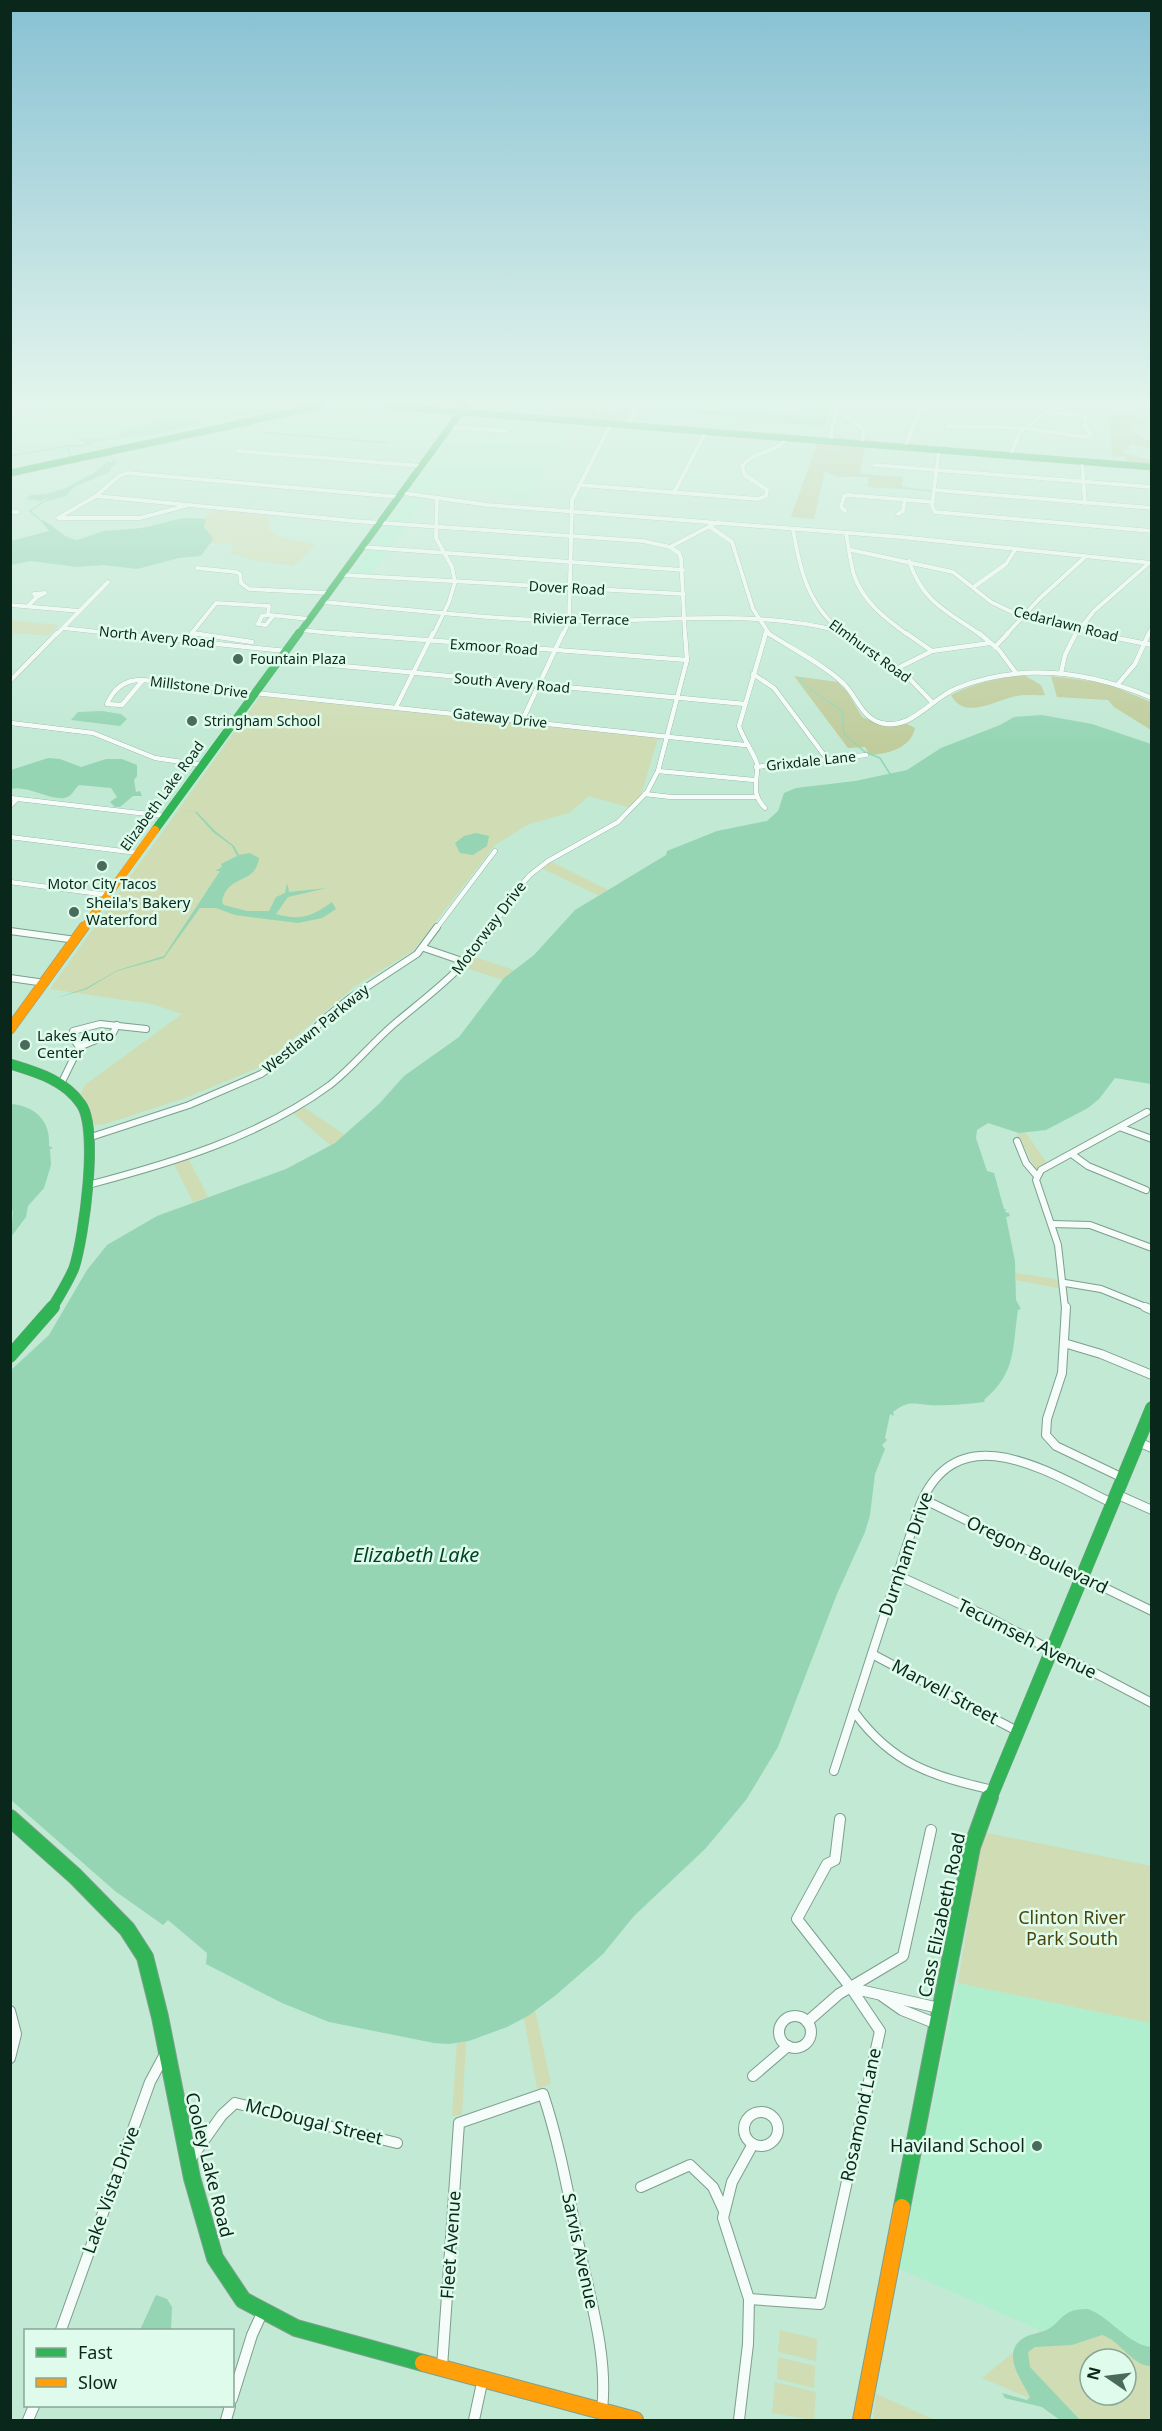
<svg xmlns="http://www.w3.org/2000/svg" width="1162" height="2431" font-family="'Noto Sans',sans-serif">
	<rect width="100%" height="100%" fill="#c1e9d4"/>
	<g fill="#b0efce">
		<path d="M44 406H278L272 412 70 455 11 451V432Z"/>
		<path d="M341 407 424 413 426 411 454 414 442 431 417 429 406 443 290 433 277 428 284 419Z"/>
		<path d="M471 414 577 423 527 500 509 498 510 493 434 487 372 574 352 573 462 416Z"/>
		<path d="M958 1983 1151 2023V2348L1054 2336 897 2268Z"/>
	</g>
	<g fill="#cfdcb4" fill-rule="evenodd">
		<path d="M216 510 268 515 270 530 278 537 316 545 293 566 250 559 230 553 233 543 203 544 189 526Z"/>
		<path d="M11 620 59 625 48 636 15 633 11 637Z"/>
		<path d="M260 696 658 738 640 799 631 808 589 796 569 813 529 824 495 845 413 951 355 986 260 1067 185 1098 105 1124 94 1125 80 1095 85 1085 182 1014 152 1004 50 989Z"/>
		<path d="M550 861 608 890 598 895 541 868Z"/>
		<path d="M472 956 514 970 503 980 463 967Z"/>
		<path d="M302 1106 345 1135 331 1146 292 1112Z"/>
		<path d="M1017 1133H1026L1048 1165 1036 1170Z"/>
		<path d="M187 1156 208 1197 193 1202 172 1160Z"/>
		<path d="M1016 1273 1062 1280 1063 1289 1016 1280Z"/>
		<path d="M982 1832 1151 1866V2023L958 1983Z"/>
		<path d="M535 2010 551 2084 537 2089 524 2018Z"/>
		<path d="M466 2042 462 2115 452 2116 457 2043Z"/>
		<path d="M1092 2322 1141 2350 1151 2348V2420H1060L1027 2397 982 2378 1041 2330 1054 2336ZM1090 2359H1126V2395H1090Z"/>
		<path d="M780 2330 817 2339 816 2361 778 2352Z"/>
		<path d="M778 2357 815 2366 814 2388 777 2379Z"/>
		<path d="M775 2382 816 2392 814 2420 772 2413Z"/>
		<path d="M876 2394 935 2420H873Z"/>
	</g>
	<g fill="#c0cc9b">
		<path d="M575 406H595L596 412 621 415 624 406H633L623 423 585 420 588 417 584 414 553 410Z"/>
		<path d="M1110 414H1131L1149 422 1132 428 1141 438 1151 441V449L1132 444 1122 453 1151 460V465L1127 464 1126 457 1112 456Z"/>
		<path d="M818 441 865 446 860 474 903 477 901 489 867 487 869 477H836L825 471 814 519 791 517Z"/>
		<path d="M1024 675 1041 685 1045 695C1036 696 1026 694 1016 696 996 700 964 721 951 695 975 683 998 678 1024 675Z"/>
		<path d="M794 676 838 682 848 693 862 717 884 726 907 724 915 728C911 748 888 754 870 755L865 747 848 748Z"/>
		<path d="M1051 676 1105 683 1151 702V730L1114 707 1108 700 1057 697Z"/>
	</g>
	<g fill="#95d5b4">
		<path d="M653 406 803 416 812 414 805 406H819L826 411 827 424 818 426 713 417 682 411 643 410Z"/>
		<path d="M191 419 197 422C178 433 124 437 100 441 89 443 79 451 69 446L86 444 77 438 110 439 123 436 119 434 134 428 146 430 141 426 155 421Z"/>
		<path d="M107 462H118L110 469V472L74 487 66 496 43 502 50 496 41 501 27 499 30 495 47 494 68 487 92 474Z"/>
		<path d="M183 518 206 519 204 527 213 539 201 556 179 558 137 569 103 565 77 567 31 561 11 565V541L49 531 39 519C53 522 59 537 77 540L104 531 142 528Z"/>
		<path d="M102 711 121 714 127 719 120 726 71 720 78 712Z"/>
		<path d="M1042 715 1092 724 1151 744V1084L1115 1078 1099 1099 1088 1108 1046 1130 1019 1133 988 1123 977 1130 976 1138 987 1171 994 1173 1004 1209H1006L1005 1212 1009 1213 1010 1216 1006 1217 1015 1261 1016 1300 1021 1309 1018 1310C1012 1348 1017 1372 984 1400L985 1402C969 1404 944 1406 929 1405 912 1404 909 1400 893 1412L894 1416 890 1414 885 1438 887 1440 882 1445 885 1449 875 1474 870 1515 865 1532 837 1594 778 1747 746 1800 705 1849 634 1916 603 1954 556 1995 528 2016 507 2027 469 2041 449 2044 434 2043 329 2022 282 2003 206 1964 207 1953 168 1920 163 1925 115 1891 11 1800V1370L49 1335 87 1270 107 1245 157 1216 286 1169 335 1143 379 1104 404 1076 459 1037 504 978 534 955 575 910 666 855 667 851 717 831 767 821 778 811 784 793 796 788 855 781 907 770 941 748 1000 725 1014 717Z"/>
		<path d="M48 758 60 759 81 767 106 759H122L137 765V776L134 780 136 792 140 791 142 796H133L120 807H115L110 802 117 797 111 788 79 785C75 788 73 794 69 796 57 805 28 784 11 789V770Z"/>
		<path d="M180 810 197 812 215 831 234 846 239 855 250 853 259 858C255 886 227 873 222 902L224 905 247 911H269L276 897 285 893 287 883 289 892 327 888 288 897 276 914C300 921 313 916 332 902L336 909 322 918 298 923 235 915 216 908H200L164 958 117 971 87 989 53 999 86 988 118 970 164 956 220 871H215L222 867 221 864 237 856 232 846 213 832 195 812Z"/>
		<path d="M476 833 489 836 487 846 473 855 460 853 455 843 464 836Z"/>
		<path d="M11 1104C35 1106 51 1121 49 1146L53 1148 50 1149 51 1165 44 1188 28 1206 26 1217 11 1237 13 1211 10 1208Z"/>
		<path d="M156 2295 167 2299 172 2307 171 2330H140Z"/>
		<path d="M1088 2309C1110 2317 1129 2345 1151 2347V2366C1132 2366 1121 2341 1102 2335L1072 2345 1035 2347 1028 2352 1030 2367 1080 2420H1060L1042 2407 1005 2398 1002 2393 1027 2400 1030 2397C1022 2381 1001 2354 1022 2339 1029 2334 1037 2334 1044 2331 1062 2324 1060 2308 1088 2309Z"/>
	</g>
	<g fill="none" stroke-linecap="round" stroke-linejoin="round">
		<g stroke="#95d5b4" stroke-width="1.5">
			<path d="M144 416 155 421"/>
			<path d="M195 421 280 409 290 416"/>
			<path d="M835 425 834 434 842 439"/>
			<path d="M259 432 388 443"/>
			<path d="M191 438 250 425"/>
			<path d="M845 445 844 450 824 458 823 462 829 472C852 474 876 473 897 484L896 487 931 491"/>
			<path d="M68 449 71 456"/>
			<path d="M123 452 182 440"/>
			<path d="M10 456 73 445"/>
			<path d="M112 458 114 461"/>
			<path d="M87 460 112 455"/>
			<path d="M72 463 78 462"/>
			<path d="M44 469 66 464"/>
			<path d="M27 473 38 470"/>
			<path d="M10 476 22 474"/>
			<path d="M39 519 30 511 43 502"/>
			<path d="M800 678 803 684 842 711 844 734 865 752 880 758 890 774"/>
		</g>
		<defs>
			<g id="street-far4">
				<path d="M686 406 730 409 746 406"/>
				<path d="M1128 406H1140"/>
				<path d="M1142 406 1152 410"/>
				<path d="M10 412 19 406"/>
				<path d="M847 417 864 430 862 444"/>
				<path d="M628 425 638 406"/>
				<path d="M947 426 1024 428 1084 437 1091 435 1085 425 1086 416 1048 412"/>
				<path d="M450 427 506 431"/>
				<path d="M830 441 836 411"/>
				<path d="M905 447 922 406"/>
				<path d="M939 450 932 506 935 512 1152 531"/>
				<path d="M238 451 422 466"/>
				<path d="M1010 456 1020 432 1055 406"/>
				<path d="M1082 461 1085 503"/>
				<path d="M874 465 1152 487"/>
				<path d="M579 485 758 499 766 496 767 490 745 475 742 466C754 451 776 453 788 438"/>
				<path d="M935 490 1152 508"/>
				<path d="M403 493 488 505 901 537 1152 563"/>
				<path d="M674 493 706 431"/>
				<path d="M96 496 354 521 643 541 670 547"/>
				<path d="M185 506 140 518H58L96 496 119 476 127 473 400 497"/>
				<path d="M845 511 841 507 844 496 848 495 933 502"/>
				<path d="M10 512H18"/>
				<path d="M898 514 903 511 905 499"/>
				<path d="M709 526 732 542 753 609 770 635"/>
				<path d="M793 529C800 572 809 608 846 635"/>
				<path d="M846 533C849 547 850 562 854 575 863 602 886 619 908 635"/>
				<path d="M363 547 683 570"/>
				<path d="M851 550 953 572 991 602 1014 613 1100 635"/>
				<path d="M909 561C923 603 947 611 981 635"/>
				<path d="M197 568 236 572 240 574 241 583 249 589 328 593"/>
				<path d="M343 575 684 594"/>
				<path d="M975 586 1006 564 1015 550"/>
				<path d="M45 593 37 597 34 594Z"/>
				<path d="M322 602C404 609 485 619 567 621 659 623 749 608 839 631"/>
				<path d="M10 605 80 611"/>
				<path d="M28 606 37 597"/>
				<path d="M270 615 309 619"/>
				<path d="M63 628 127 635"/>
				<path d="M301 630 350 635"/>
				<path d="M56 635 108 582"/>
				<path d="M195 635 191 634 216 603 269 606 268 615 262 616 258 624 266 625 273 616"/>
				<path d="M433 635 449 602 455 582 452 567 436 538 437 498"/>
				<path d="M563 635 569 621 572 500 611 424"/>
				<path d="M685 635 681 559 679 553 670 547 718 522"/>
				<path d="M765 635 766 632"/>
				<path d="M1006 635 1039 599 1084 558"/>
				<path d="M1075 635 1094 611 1149 563"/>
				<path d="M1149 635 1152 627"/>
			</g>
			<g id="street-far3">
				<path d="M112 633 286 651"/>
				<path d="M192 633 252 642"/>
				<path d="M334 633 687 660"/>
				<path d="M768 633C792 649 823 664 844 684 857 697 861 717 881 723 911 731 930 699 957 688 1022 662 1088 671 1152 698"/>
				<path d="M844 633 909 678 932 702"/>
				<path d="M906 633 932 651"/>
				<path d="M979 633 999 650 1016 673"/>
				<path d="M1092 633 1152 645"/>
				<path d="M995 647 1008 633"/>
				<path d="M279 660 745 704"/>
				<path d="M896 669 932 651 990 643"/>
				<path d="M1061 673 1065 655 1076 633"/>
				<path d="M753 674 774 688 827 759"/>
				<path d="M143 680 255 693"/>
				<path d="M143 680 122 705 107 704C114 688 125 679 143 680Z"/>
				<path d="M10 681 57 633"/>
				<path d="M1117 685 1135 664 1149 633"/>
				<path d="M255 693 745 745"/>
				<path d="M396 707 433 633"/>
				<path d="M522 721 563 633"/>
				<path d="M11 723 93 733 155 758 202 765"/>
				<path d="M756 767 866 755"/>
				<path d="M658 771 754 780"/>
				<path d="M645 794 671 797H755"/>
				<path d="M10 798 165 816"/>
				<path d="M10 806 17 799"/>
				<path d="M765 808C750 793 758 782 757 764 756 757 742 737 739 726L766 633"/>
				<path d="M10 837 138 853"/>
				<path d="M10 882 108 895"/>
				<path d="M436 929 495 851"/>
				<path d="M492 929 513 894 530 875 548 861 618 822 647 792 658 771 687 660 685 633"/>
			</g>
			<g id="street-far2">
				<path d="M10 931 76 940"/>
				<path d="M424 948 465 962"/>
				<path d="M10 978 45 983"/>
				<path d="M79 1047 113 1033 117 1025"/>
				<path d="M60 1086 79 1047 72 1037 73 1031 100 1024 146 1029"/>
				<path d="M1122 1128 1152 1139"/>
				<path d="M88 1138 189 1105 261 1074 297 1048 323 1020 350 998 417 954 437 927"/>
				<path d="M1017 1141 1026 1163 1037 1176"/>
				<path d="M1073 1155 1088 1166 1146 1190"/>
				<path d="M88 1185C172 1163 259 1137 330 1085 353 1067 371 1044 393 1025 431 993 464 970 493 927"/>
				<path d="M1052 1224 1090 1225 1152 1248"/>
				<path d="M1065 1283 1101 1289 1148 1308"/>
				<path d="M1065 1308 1058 1245 1036 1180 1041 1170 1147 1112"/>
			</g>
			<g id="street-far1">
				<path d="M1066 1307 1062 1373 1047 1419 1046 1435 1056 1446 1123 1478"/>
				<path d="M1145 1307 1152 1310"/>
				<path d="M1064 1343 1101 1354 1152 1375"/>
				<path d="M1138 1442 1152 1448"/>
				<path d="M1116 1494 1152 1510"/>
				<path d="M923 1499 1152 1611"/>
				<path d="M901 1577 986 1616 1152 1703"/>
				<path d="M872 1654 1017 1731"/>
				<path d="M855 1713C893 1765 933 1776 993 1790"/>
				<path d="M834 1771 920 1505C959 1412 1051 1474 1112 1503"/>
			</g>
			<g id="street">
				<path d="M851 1988 939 2008"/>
				<path d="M882 1996 902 2010 937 2024"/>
				<path d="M10 2011 16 2034 10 2058"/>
				<circle cx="795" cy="2032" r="16"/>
				<path d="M807 2022 839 1994 903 1956 931 1830"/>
				<path d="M753 2076 788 2046"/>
				<circle cx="761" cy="2129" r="17"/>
				<path d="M190 2160 222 2115 235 2103 397 2143"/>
				<path d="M641 2187 690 2165 713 2187 724 2211"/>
				<path d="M749 2299 820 2304 880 2031 851 1988 797 1919 827 1864 835 1860 840 1819"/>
				<path d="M61 2330 150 2082 165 2054"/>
				<path d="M442 2367 459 2123 543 2094C560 2145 569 2198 580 2251 591 2302 608 2358 602 2410"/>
				<path d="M232 2399 252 2335 263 2311"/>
				<path d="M28 2420 34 2406"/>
				<path d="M226 2420 230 2406"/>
				<path d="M474 2420 483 2378"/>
				<path d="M739 2420 748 2344 749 2299 723 2218 732 2182 753 2144"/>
			</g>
			<g id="fast-far4">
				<path d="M385 406 1152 467"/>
				<path d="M10 473 320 406"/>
				<path d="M298 635 465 406"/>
			</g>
			<path id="fast-far3" d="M155 830 299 633"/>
			<path id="fast-far2" d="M10 1064C36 1072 65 1080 81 1104 99 1129 84 1237 74 1268 68 1282 60 1295 52 1308"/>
			<g id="fast-far1">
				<path d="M10 1356 53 1307"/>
				<path d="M990 1799 1152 1408"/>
			</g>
			<g id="fast">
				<path d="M10 1818 75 1876 127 1929 145 1957 160 2017 192 2178 215 2258 243 2300 296 2328 423 2363"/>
				<path d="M902 2207 972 1847 990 1797"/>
			</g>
			<path id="slow-far2" d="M83 929 155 830"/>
			<path id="slow-far1" d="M10 1029 84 927"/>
			<g id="slow">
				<path d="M423 2363 635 2420"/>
				<path d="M861 2420 902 2207"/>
			</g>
		</defs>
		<use href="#street-far4" stroke="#7e9e8e" stroke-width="4.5"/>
		<use href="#street-far3" stroke="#7e9e8e" stroke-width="5"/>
		<use href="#street-far2" stroke="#7e9e8e" stroke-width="8"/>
		<use href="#street-far1" stroke="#7e9e8e" stroke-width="10"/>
		<use href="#street" stroke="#7e9e8e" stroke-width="12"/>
		<use href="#fast-far4" stroke="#7e9e8e" stroke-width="7"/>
		<use href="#fast-far3" stroke="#7e9e8e" stroke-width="8"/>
		<use href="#fast-far2" stroke="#7e9e8e" stroke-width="11"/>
		<use href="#fast-far1" stroke="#7e9e8e" stroke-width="14"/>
		<use href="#fast" stroke="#7e9e8e" stroke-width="18"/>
		<use href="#slow-far2" stroke="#7e9e8e" stroke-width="8"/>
		<use href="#slow-far1" stroke="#7e9e8e" stroke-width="11"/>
		<use href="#slow" stroke="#7e9e8e" stroke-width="18"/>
		<use href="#street-far4" stroke="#f6fcf9" stroke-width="4"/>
		<use href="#street-far3" stroke="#f6fcf9" stroke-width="4.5"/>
		<use href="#street-far2" stroke="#f6fcf9" stroke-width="6"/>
		<use href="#street-far1" stroke="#f6fcf9" stroke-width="8"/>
		<use href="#street" stroke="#f6fcf9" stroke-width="10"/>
		<use href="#fast-far4" stroke="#30b455" stroke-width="6"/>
		<use href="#fast-far3" stroke="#30b455" stroke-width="8"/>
		<use href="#fast-far2" stroke="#30b455" stroke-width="10"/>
		<use href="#fast-far1" stroke="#30b455" stroke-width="13"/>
		<use href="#fast" stroke="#30b455" stroke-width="16"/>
		<use href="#slow-far2" stroke="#ff9f0a" stroke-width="8"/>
		<use href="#slow-far1" stroke="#ff9f0a" stroke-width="10"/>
		<use href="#slow" stroke="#ff9f0a" stroke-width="16"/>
	</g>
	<linearGradient id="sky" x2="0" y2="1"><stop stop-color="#87c1d3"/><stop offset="0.54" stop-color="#e3f5ec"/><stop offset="1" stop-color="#e3f5ec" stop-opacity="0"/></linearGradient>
	<rect width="1162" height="746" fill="url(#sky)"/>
	<g fill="#496b5b" stroke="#dffbeb" stroke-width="2">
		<circle cx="238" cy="659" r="6"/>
		<circle cx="192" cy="721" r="6"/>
		<circle cx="102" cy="866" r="6"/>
		<circle cx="74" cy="912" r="6"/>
		<circle cx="25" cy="1045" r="6"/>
		<circle cx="1037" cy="2146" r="6"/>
	</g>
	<g text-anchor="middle" stroke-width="5" stroke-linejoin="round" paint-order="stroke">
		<g font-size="14" fill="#09271a" stroke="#dffbeb">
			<text transform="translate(567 588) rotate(3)" y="5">Dover Road</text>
			<text transform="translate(581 619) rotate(1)" y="5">Riviera Terrace</text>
			<text transform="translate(1066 624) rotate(14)" y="5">Cedarlawn Road</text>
			<text transform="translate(157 637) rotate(6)" y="5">North Avery Road</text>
			<text transform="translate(494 647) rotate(4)" y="5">Exmoor Road</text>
			<text transform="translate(870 651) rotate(36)" y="5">Elmhurst Road</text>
			<text transform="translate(512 683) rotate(5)" y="5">South Avery Road</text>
			<text transform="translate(199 687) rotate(7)" y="5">Millstone Drive</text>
			<text transform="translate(500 718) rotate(6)" y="5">Gateway Drive</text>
			<text transform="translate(811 761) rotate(-6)" y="5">Grixdale Lane</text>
			<text transform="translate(162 796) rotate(-54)" y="5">Elizabeth Lake Road</text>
		</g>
		<g font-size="14" fill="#09271a" stroke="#dffbeb" text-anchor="start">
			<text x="250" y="664">Fountain Plaza</text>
			<text x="204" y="726">Stringham School</text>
			<text x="102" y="889" text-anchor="middle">Motor City Tacos</text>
		</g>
		<g font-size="15" fill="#09271a" stroke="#dffbeb" text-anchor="start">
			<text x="86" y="908">Sheila's Bakery<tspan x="86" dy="17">Waterford</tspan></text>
			<text x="37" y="1041">Lakes Auto<tspan x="37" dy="17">Center</tspan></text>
		</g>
		<g font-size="15" fill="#09271a" stroke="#dffbeb">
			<text transform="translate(489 928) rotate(-53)" y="5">Motorway Drive</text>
			<text transform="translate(316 1029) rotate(-39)" y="5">Westlawn Parkway</text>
		</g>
		<g font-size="18" fill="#09271a" stroke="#dffbeb">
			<text transform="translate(906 1554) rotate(-71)" y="6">Durnham Drive</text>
			<text transform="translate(1037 1555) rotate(26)" y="6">Oregon Boulevard</text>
			<text transform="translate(1027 1639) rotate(27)" y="6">Tecumseh Avenue</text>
			<text transform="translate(945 1692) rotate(28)" y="6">Marvell Street</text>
			<text transform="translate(942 1915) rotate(-78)" y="6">Cass Elizabeth Road</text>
			<text transform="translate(861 2115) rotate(-78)" y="6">Rosamond Lane</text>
			<text transform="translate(314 2122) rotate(14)" y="6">McDougal Street</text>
			<text transform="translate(209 2165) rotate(76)" y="6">Cooley Lake Road</text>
			<text transform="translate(111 2190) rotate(-70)" y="6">Lake Vista Drive</text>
			<text transform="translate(451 2245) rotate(-86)" y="6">Fleet Avenue</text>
			<text transform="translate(580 2251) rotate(78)" y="6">Sarvis Avenue</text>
		</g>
		<g font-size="18" fill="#4c440a" stroke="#dffbeb">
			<text x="1072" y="1924">Clinton River<tspan x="1072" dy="21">Park South</tspan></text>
		</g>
		<g font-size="18" fill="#09271a" stroke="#dffbeb" text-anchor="end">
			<text x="1025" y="2152">Haviland School</text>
		</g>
		<g font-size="20" font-style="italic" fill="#004129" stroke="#dffbeb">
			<text x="416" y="1562">Elizabeth Lake</text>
		</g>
	</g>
	<rect width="1162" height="2431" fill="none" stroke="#09271a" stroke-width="24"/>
	<rect x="24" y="2329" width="210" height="78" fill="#dffbeb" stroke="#89a697" stroke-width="1.5"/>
	<rect x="36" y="2348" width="30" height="9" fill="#30b455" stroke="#89a697" stroke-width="1.5"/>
	<text x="78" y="2359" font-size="18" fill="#09271a">Fast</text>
	<rect x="36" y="2378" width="30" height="9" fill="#ff9f0a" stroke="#89a697" stroke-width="1.5"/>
	<text x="78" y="2389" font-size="18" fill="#09271a">Slow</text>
	<g transform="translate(1108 2377) rotate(284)"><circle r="28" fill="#dffbeb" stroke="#89a697" stroke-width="1.5"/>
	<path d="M0-4.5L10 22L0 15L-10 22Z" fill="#496b5b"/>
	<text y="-9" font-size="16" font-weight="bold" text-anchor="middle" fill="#09271a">N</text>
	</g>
</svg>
